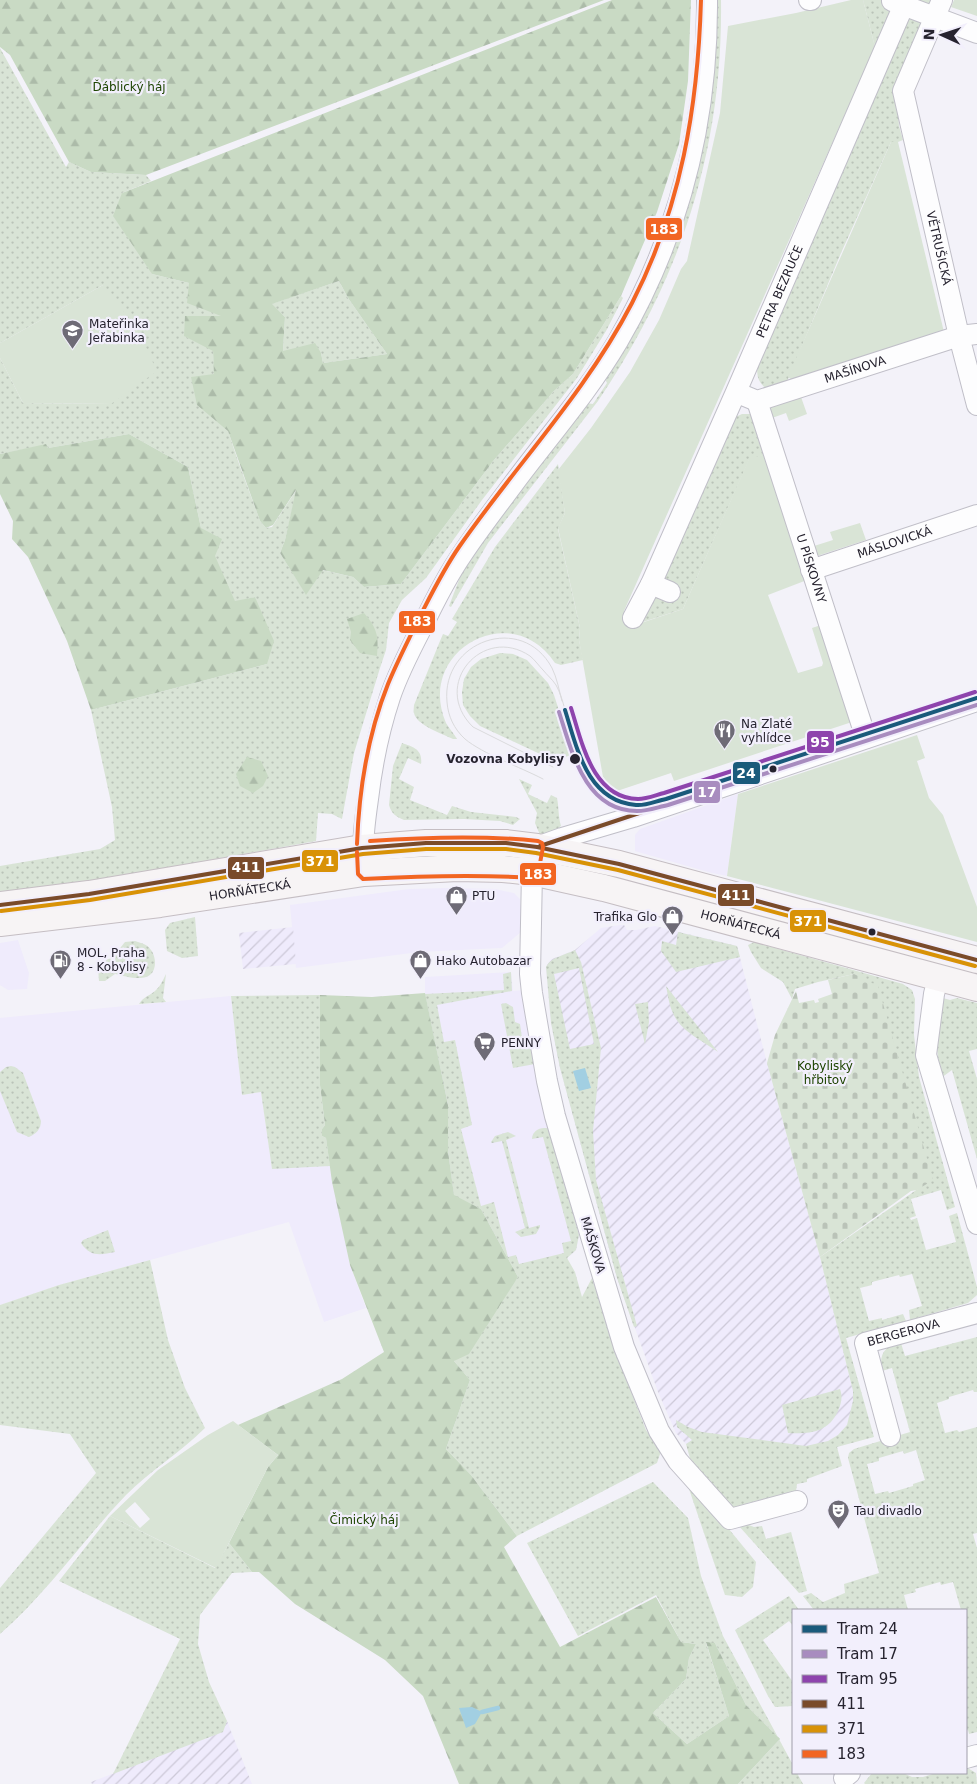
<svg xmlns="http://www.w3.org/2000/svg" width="977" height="1784" font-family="'DejaVu Sans',sans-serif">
	<defs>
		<pattern id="industrial-furrows" width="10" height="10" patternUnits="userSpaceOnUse" patternTransform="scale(1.25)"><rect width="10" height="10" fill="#efebfc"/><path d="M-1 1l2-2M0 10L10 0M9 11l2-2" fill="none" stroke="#cdc9d8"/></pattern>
		<pattern id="grass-dots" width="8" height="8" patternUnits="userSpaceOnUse" patternTransform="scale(1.25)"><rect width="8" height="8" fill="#d9e4d6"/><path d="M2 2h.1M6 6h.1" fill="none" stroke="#bac3b8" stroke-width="1.8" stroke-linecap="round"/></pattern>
		<pattern id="forest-firs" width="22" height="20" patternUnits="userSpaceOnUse" patternTransform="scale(1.25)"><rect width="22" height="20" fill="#c9dac4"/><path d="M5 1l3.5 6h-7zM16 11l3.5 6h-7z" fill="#acbba9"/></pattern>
		<pattern id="cemetery-stones" width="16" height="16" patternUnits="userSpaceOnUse" patternTransform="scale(1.25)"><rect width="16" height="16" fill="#d9e4d6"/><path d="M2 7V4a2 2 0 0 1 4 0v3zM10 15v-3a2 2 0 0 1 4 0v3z" fill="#bac3b8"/></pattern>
	</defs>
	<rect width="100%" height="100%" fill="#f3f2f9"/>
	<g fill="#efebfc">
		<path d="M738 794 727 876 712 873 635 851V835L640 829Z"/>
		<path d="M448 888 495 889 514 893 520 899 522 921 521 932 502 948 419 952 296 968 290 905 409 889Z"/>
		<path d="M18 940 29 973 27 989 8 990 0 985V943Z"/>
		<path d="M511 972 513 991 523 990 542 1099 579 1235 576 1250 570 1256 564 1253 519 1265 507 1257 481 1209 454 1196 425 994V977Z"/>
		<path d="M231 996 242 1095 261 1092 272 1168 330 1166 350 1265 366 1308 324 1322 289 1222 59 1285 0 1305V1018Z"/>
	</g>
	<g fill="url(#industrial-furrows)">
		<path d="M620 925H624L627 930H636L655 926 737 946 767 1063 820 1257 856 1403 857 1414 835 1443 781 1453 686 1444 676 1433 658 1392 617 1278 560 1068 551 1023 546 967 549 962 552 959 575 950 601 928Z"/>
		<path d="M293 927 296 964 243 969 239 933Z"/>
		<path d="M227 1721 252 1784H92L91 1782 222 1732Z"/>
	</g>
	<g fill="url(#grass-dots)" fill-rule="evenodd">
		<path d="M714 0H721C723 150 681 278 598 401L488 543 451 607 449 606 462 572 474 552 586 403 593 404 607 383 604 377 659 278Z"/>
		<path d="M863 0H881L893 13 875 47Z"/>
		<path d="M916 0H935L896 88 899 126 903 140 898 142H891L841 253 786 384 767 389C757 382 757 375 757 364Z"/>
		<path d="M0 48 66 167 69 162 91 172 146 175 151 181 122 193 152 274 189 283 223 317 186 316 185 336 213 350C215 409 241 466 260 521L266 528 272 527 297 489 285 540 280 553 306 594 322 570 353 577 364 587 401 584 494 460 554 391 573 374 621 296 623 298 606 331 577 378 482 500 426 578 402 600 389 623 386 650 380 668 354 753 342 819 332 814 318 813 316 841 122 876 0 893V866L100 849 115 840 112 807 91 710 267 664 255 597 235 602 201 528 188 467 129 434 48 448 46 445 0 454V358L23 403 111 404 103 285 0 343Z"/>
		<path d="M339 281 348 298 387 354 323 363 321 353 283 351 285 317 271 304Z"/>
		<path d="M742 414H750L753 416 766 454 749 460 683 609 643 622 667 563 731 419Z"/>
		<path d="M558 464 565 513 558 529 580 628 579 640 583 660 561 665 555 663C511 597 415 651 446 723 449 728 454 734 457 739H453C443 734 416 725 414 713 413 711 414 708 414 705L440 641 443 634 448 636 457 622 452 619 495 547Z"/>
		<path d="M500 653 513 654 527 660 548 683 554 695 573 754 555 761 480 726 470 716 463 705 462 692 464 679 471 667 481 659Z"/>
		<path d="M402 743C413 747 423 749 421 764L408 758 399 779 414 787 410 800 447 815 452 806 471 812 516 817 520 819 513 825 500 821 464 819 404 820C396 817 391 813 389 805L393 766Z"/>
		<path d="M519 779 532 785 528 794 547 803 551 795 557 798C559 807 558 816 561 826 554 831 550 836 540 835L535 823 537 813Z"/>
		<path d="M195 917 198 956 182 958 167 951 165 930 170 923Z"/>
		<path d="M678 932 737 946 740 957 676 972 661 951 662 941 676 945Z"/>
		<path d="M135 941C141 943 147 944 151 950 157 958 157 974 146 977 137 980 124 976 115 974L105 981H99L98 968 102 961 112 958 125 942Z"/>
		<path d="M754 942 903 984 912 990 915 999 914 1035 919 1077 955 1207 947 1210 941 1190 911 1199 916 1216 910 1218 911 1220 917 1218 926 1250 956 1242 949 1216 957 1213 977 1287V1295L968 1303 910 1320 909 1310 922 1306 912 1274 900 1277 899 1275 872 1282V1285L860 1288 869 1321 882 1318V1320L903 1314 906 1321 846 1338 874 1437 837 1447 842 1466 807 1479V1482L797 1484 796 1491 748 1503 730 1513 694 1473 686 1444 692 1440 677 1427 676 1420 688 1427 702 1432 806 1446 828 1441 838 1435 847 1425 853 1401V1391L820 1257 932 1179 854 974 818 982 795 989 792 999 783 982 761 968 751 952 748 945Z"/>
		<path d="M575 950 581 962 601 1048 593 1131 596 1180 637 1326 634 1327 617 1278 560 1068 551 1023 546 967C551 957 565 955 575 950ZM579 968 594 1044 570 1049 554 974Z"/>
		<path d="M511 972 512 991 437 1005 444 1042 455 1040 472 1125 461 1129 481 1206 494 1202 508 1257 516 1255 519 1264 564 1253 562 1243 571 1241 543 1137 532 1139C532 1130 543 1125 551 1130L579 1235 576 1250 567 1258 575 1272 582 1297 592 1278 620 1363 646 1430 661 1451 657 1463 517 1536 471 1475 446 1449 470 1380 454 1361 518 1277 481 1209 454 1196 448 1151V1105L425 994 504 990 503 974Z"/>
		<path d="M166 974 163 998 166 1002 139 1004C143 997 149 996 155 991 160 987 163 980 166 974Z"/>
		<path d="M666 986 718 1052C703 1041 680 1031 673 1013 669 1005 668 995 666 986Z"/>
		<path d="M320 995V1085L325 1125 322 1129V1136L326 1138 330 1166 272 1169 261 1092 242 1095 231 996Z"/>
		<path d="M943 998 950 1000 957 998 977 1003V1049L969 1051 977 1079V1159L952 1070 941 1078 936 1042Z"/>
		<path d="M648 1002 649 1022 645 1044 635 1004Z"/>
		<path d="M506 1003 513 1007 515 1022 520 1024 522 1038 532 1051 535 1064 513 1068 501 1004Z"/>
		<path d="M11 1066 15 1067 23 1073 41 1121C41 1129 36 1134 29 1137L17 1132 0 1091V1072L6 1067Z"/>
		<path d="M508 1132 516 1136 506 1140 529 1228 540 1225V1227L536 1234 521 1237 515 1232 525 1228 502 1141 492 1143 491 1142 495 1136Z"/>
		<path d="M108 1230 115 1252C100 1255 90 1257 81 1243L83 1240Z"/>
		<path d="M150 1260 168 1340 185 1388 205 1428C181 1452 150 1471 126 1495 83 1540 47 1593 0 1634V1588L96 1473 70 1434 0 1425V1305L59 1285Z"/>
		<path d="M977 1337V1392H974L973 1390 949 1397V1399L937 1403 945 1433 957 1430 959 1432 977 1427V1533L973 1534 977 1548V1732L969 1734 968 1730 966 1731V1610H961L953 1582 941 1585 940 1582 915 1589 916 1592 904 1595 908 1610H814L803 1596 811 1593 823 1602 845 1593 844 1584 879 1573 848 1458 849 1453 854 1449 910 1432 892 1368 882 1371C878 1354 886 1346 900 1340L905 1356ZM916 1450 925 1480 913 1484V1486L889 1493 888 1491 875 1494 867 1464 879 1461V1458L903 1451 904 1454Z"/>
		<path d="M840 1389C843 1397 841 1404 838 1411 828 1433 809 1434 788 1433L782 1405Z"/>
		<path d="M653 1482 688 1518 701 1576 723 1636 793 1765V1773H797L803 1784H738L780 1739 746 1705 715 1643H706L729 1716 687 1744 653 1713 686 1679 689 1658 696 1644 681 1642 656 1595 578 1636 527 1543Z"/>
		<path d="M687 1483H691L756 1562 753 1587 742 1597 725 1595Z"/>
		<path d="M110 1516 215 1568 229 1543 252 1572 232 1573 200 1615 198 1644 209 1682 227 1721 223 1732 113 1774 180 1639 59 1581Z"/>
		<path d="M744 1523 754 1527 762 1526 766 1539 791 1532 807 1591 799 1593 738 1525Z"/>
		<path d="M789 1596 799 1610H793V1626L789 1621 763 1640 793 1682V1706L775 1707 768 1696 735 1630Z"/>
		<path d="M966 1767 976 1773 977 1784H865L864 1783 872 1773H903L912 1777H923L936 1773H966Z"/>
	</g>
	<g fill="url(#forest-firs)" fill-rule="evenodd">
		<path d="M0 0H604L146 175 91 172 69 162 10 55 0 47Z"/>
		<path d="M612 0H691L688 81 679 144 657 212 621 296 573 374 554 391 494 460 401 584 364 587 353 577 323 570 306 595 280 553 285 540 296 490 273 525 266 528 260 521 228 431 197 405 191 377 214 374 213 351 184 336 185 316H221L187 303 189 283 152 274 113 216 122 193ZM339 281 348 298 387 354 323 363 321 353 315 343 283 351 285 317 272 304Z"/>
		<path d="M129 434 188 467 201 528 222 539 215 556 235 601 255 597 274 641 267 664 91 710 67 641 28 557 12 539 13 521 0 494V454L46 444 48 448Z"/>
		<path d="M364 613C377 628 379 636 377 656L360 653 350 640 351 632 347 619Z"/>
		<path d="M247 757 261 761 268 776 263 786 253 793 240 786 236 774Z"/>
		<path d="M425 993 448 1105V1151L454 1195 481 1209 518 1277 469 1354 454 1361 470 1380 446 1449 471 1475 517 1536 504 1547 560 1647 656 1597 681 1642 696 1644 689 1658 686 1679 653 1713 687 1744 729 1716 706 1642 715 1643 746 1705 780 1739 738 1784H459L423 1696 385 1660 295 1604 259 1572H252L229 1543 268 1467 278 1455 238 1425 342 1379 384 1352 350 1265 332 1182 326 1138 322 1136V1129L325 1125 320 1085V995L372 997Z"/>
	</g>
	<path fill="url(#cemetery-stones)" d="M854 974 878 986 933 1180 917 1190 911 1191 820 1257 767 1063 775 1035 796 991 799 1003 814 1000 815 1003 819 1002 818 999 832 994 828 980Z"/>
	<g fill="#d9e4d6" fill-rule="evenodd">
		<path d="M851 0H863L875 47 624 611 629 627 683 609 749 459 766 454 807 580 768 595 798 673 822 666 823 663 812 628 821 625 852 722 674 781 671 773 614 792 603 777 579 640 580 628 558 528 565 513 558 470 591 428 630 372 659 320 681 269 687 261 720 113 728 26 796 13Z"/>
		<path d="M954 0H977V16L951 7Z"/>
		<path d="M891 142H898L944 332 794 381 788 377Z"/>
		<path d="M103 285 137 329 157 371 111 404 23 403 0 358V343Z"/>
		<path d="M801 397 807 414 789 421 786 413 772 418 768 407Z"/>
		<path d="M860 523 866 540 817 556 814 546 833 540 830 532Z"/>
		<path d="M917 735 925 758 917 761 929 798 943 815 977 907V942L727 876 738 794Z"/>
		<path d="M233 1421 278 1455 268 1467 216 1568 110 1516 158 1470 208 1435ZM135 1502 150 1519 140 1528 125 1511Z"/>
	</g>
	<g fill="#a2cfe2">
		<path d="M585 1068 591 1088 579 1091 573 1071Z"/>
		<path d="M472 1707 482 1712 475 1724 466 1728 459 1708Z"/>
	</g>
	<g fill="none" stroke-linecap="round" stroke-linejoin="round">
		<path stroke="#a2cfe2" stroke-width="4.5" d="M482 1712 498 1708"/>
		<defs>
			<g id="minor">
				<path d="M809 0H811"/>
				<path id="s1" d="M942 0 903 91 959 336 977 405"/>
				<path d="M892 1 977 33"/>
				<path id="s2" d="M745 396 757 401 959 336 977 334"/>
				<path id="s3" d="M757 401 866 738"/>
				<path id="s4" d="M811 570 977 515"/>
				<path d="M651 584 670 592"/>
				<path id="s5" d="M633 618 651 584 736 392 906 0"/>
				<path d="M363 861C362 840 365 820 368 799 372 765 379 730 390 697 398 673 410 650 422 627 434 602 447 576 463 553 479 529 497 506 514 483 549 436 588 392 618 341 679 236 708 121 707 0"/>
				<path d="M938 978 934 994 926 1055 977 1224"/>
				<path id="s6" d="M890 1436 865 1343 977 1313"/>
				<path d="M797 1501 730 1519 678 1461 659 1431 624 1347 555 1116 547 1081 532 993 530 974 532 872 537 847 562 838 633 817 977 701"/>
				<path d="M966 1758 977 1755"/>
				<path d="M844 1778 850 1773"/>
			</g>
			<g id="major">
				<path d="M0 905 89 894 362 848 426 843H506L537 847 619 864 977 960"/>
				<path id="s7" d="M0 923 160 904 364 873 457 868 503 869 532 872 604 888 977 988"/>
			</g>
		</defs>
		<use href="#minor" stroke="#c0bfc8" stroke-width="22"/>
		<use href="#major" stroke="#c5bec3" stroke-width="28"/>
		<use href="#minor" stroke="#fdfdfe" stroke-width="20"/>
		<use href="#major" stroke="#f7f4f5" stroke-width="26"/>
		<g stroke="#dadadc" stroke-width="1">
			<path d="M553 767 473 727C430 685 483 624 530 656 535 660 539 666 543 670 547 675 552 679 556 685 560 692 563 702 565 710"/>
			<path d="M543 779C520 767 483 754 465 739 454 729 448 716 447 702 441 641 522 612 552 668 557 678 559 690 562 701"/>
		</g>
		<defs>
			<g id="bus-1">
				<path d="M540 846 977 701"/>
				<path d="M0 905 89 894 362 848 426 843H506L537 847 619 864 977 960"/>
			</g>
			<path id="bus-2" d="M1 911 90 900 363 854 426 849H506L536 853 618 870 975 966"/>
			<g id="bus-3">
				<path d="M357 844C359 790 368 734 388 684 397 662 408 641 418 620 431 595 443 570 459 547 516 465 586 392 632 303 681 208 698 106 701 0"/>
				<path d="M357 852 358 874 363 879C420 876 475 874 532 878L538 874 543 847 542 843 538 841C482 835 426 837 370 841"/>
			</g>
		</defs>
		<use href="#bus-1" stroke="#f2effc" stroke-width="8"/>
		<use href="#bus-2" stroke="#f2effc" stroke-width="8"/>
		<use href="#bus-3" stroke="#f2effc" stroke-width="8"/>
		<use href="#bus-1" stroke="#7a4b2a" stroke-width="4"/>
		<use href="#bus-2" stroke="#d89207" stroke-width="4"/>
		<use href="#bus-3" stroke="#f26522" stroke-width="4"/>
		<defs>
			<path id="tram-1" d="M565 710C577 748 587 801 636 805 646 806 656 801 666 799L977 698"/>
			<path id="tram-2" d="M559 712C572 752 585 811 637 811 648 811 658 807 668 805L977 705"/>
			<path id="tram-3" d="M571 708C582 742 592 798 638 799 647 799 656 795 664 793L975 692"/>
		</defs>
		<use href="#tram-1" stroke="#f2effc" stroke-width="8"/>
		<use href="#tram-2" stroke="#f2effc" stroke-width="8"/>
		<use href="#tram-3" stroke="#f2effc" stroke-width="8"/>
		<use href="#tram-1" stroke="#1a5a7b" stroke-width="4"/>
		<use href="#tram-2" stroke="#a88cbf" stroke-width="4"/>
		<use href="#tram-3" stroke="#8e44ad" stroke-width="4"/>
	</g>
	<defs>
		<symbol id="school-pin" viewBox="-11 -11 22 30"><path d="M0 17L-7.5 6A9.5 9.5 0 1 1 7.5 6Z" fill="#6e6b76" stroke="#f2effc"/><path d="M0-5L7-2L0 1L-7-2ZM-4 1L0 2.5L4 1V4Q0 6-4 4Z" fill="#fff"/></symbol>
		<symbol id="restaurant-pin" viewBox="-11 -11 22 30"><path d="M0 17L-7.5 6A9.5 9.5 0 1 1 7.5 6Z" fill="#6e6b76" stroke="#f2effc"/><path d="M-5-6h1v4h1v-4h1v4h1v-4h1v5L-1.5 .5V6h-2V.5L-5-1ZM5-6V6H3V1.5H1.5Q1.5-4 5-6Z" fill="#fff"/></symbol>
		<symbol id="shop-pin" viewBox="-11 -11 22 30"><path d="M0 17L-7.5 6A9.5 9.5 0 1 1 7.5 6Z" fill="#6e6b76" stroke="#f2effc"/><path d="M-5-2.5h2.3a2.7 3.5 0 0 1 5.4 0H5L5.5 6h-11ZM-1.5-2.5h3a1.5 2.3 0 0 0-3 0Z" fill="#fff"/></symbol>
		<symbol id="fuel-pin" viewBox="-11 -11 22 30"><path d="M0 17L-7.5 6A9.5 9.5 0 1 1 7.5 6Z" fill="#6e6b76" stroke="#f2effc"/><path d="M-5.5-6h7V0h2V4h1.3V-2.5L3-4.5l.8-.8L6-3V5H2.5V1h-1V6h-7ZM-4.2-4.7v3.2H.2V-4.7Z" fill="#fff"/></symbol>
		<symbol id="supermarket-pin" viewBox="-11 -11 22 30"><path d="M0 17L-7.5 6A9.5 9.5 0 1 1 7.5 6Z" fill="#6e6b76" stroke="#f2effc"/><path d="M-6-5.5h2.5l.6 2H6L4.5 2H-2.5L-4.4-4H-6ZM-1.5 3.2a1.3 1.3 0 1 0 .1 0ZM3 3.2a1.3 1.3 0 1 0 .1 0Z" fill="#fff"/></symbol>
		<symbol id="theatre-pin" viewBox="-11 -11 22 30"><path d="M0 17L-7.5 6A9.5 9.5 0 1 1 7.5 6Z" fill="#6e6b76" stroke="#f2effc"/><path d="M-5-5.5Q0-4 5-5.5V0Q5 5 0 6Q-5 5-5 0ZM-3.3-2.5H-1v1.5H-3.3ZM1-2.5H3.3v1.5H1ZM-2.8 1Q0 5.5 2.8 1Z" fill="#fff"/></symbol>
	</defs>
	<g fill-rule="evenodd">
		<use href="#school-pin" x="60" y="318" width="25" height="34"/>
		<use href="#restaurant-pin" x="712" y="718" width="25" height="34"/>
		<use href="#shop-pin" x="444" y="884" width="25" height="34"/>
		<use href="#shop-pin" x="660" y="904" width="25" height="34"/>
		<use href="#fuel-pin" x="48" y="948" width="25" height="34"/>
		<use href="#shop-pin" x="408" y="948" width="25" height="34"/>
		<use href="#supermarket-pin" x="472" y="1030" width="25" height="34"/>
		<use href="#theatre-pin" x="826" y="1498" width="25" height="34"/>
	</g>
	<g fill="#26232f" stroke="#f2effc" stroke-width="2">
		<circle cx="575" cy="759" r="6"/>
		<circle cx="773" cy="769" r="4.5"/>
		<circle cx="872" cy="932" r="4.5"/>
	</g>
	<g text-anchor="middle" stroke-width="4.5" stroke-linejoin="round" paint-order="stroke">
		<g font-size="12" fill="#1d4400" stroke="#f2effc">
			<text x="129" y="91">Ďáblický háj</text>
			<text x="825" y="1070">Kobyliský<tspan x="825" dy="14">hřbitov</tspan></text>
			<text x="364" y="1524">Čimický háj</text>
		</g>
		<g font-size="12" fill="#26232f" stroke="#f2effc">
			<text dy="4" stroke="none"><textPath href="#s1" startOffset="260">VĚTRUŠICKÁ</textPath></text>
			<text dy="4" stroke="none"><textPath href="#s5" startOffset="358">PETRA BEZRUČE</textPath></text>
			<text dy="4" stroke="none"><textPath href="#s2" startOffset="116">MAŠÍNOVA</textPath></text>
			<text dy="4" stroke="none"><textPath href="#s4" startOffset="88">MÁSLOVICKÁ</textPath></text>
			<text dy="4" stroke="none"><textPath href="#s3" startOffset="176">U PÍSKOVNY</textPath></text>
			<text dy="4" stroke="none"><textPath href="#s7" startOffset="252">HORŇÁTECKÁ</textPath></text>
			<text dy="4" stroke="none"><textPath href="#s7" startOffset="751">HORŇÁTECKÁ</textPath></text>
			<text transform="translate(593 1245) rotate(73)" y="4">MAŠKOVA</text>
			<text dy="4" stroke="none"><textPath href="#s6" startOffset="136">BERGEROVA</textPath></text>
		</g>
		<g font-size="12" fill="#26232f" stroke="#f2effc" text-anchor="start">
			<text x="89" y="328">Mateřinka<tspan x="89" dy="14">Jeřabinka</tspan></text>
			<text x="741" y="728">Na Zlaté<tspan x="741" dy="14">vyhlídce</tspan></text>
			<text x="472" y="900">PTU</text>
			<text x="657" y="921" text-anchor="end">Trafika Glo</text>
			<text x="77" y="957">MOL, Praha<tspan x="77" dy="14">8 - Kobylisy</tspan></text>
			<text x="436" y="965">Hako Autobazar</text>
			<text x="501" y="1047">PENNY</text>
			<text x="854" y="1515">Tau divadlo</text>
		</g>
		<g font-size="12" font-weight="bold" fill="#26232f" stroke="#f2effc" text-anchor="end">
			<text x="564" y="763">Vozovna Kobylisy</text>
		</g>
	</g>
	<g stroke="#f2effc" stroke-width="2">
		<rect x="645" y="217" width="38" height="24" rx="5" fill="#f26522"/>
		<rect x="398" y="610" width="38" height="24" rx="5" fill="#f26522"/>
		<rect x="806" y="730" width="29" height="24" rx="5" fill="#8e44ad"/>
		<rect x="732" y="761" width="29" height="24" rx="5" fill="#1a5a7b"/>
		<rect x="693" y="780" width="28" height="24" rx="5" fill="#a88cbf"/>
		<rect x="301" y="849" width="38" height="24" rx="5" fill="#d89207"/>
		<rect x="227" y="856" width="38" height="24" rx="5" fill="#7a4b2a"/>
		<rect x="519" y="862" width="38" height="24" rx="5" fill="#f26522"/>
		<rect x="717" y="883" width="38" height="24" rx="5" fill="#7a4b2a"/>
		<rect x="789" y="909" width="38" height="24" rx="5" fill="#d89207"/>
	</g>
	<g font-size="14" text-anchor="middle" font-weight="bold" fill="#fff">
		<text x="664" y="234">183</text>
		<text x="417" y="626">183</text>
		<text x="820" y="747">95</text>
		<text x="746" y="778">24</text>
		<text x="707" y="797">17</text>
		<text x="320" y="866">371</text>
		<text x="246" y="872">411</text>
		<text x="538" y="879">183</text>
		<text x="736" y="900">411</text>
		<text x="808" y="926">371</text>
	</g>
	<rect x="792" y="1609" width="175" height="165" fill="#f2effc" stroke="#a09daa"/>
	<rect x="802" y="1625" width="25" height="8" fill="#1a5a7b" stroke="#a09daa"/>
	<text x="837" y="1634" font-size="15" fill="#26232f">Tram 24</text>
	<rect x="802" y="1650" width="25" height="8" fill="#a88cbf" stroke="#a09daa"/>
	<text x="837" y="1659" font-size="15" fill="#26232f">Tram 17</text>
	<rect x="802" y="1675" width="25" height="8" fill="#8e44ad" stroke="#a09daa"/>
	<text x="837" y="1684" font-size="15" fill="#26232f">Tram 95</text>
	<rect x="802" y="1700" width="25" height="8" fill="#7a4b2a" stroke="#a09daa"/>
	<text x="837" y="1709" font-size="15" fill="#26232f">411</text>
	<rect x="802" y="1725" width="25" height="8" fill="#d89207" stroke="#a09daa"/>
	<text x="837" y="1734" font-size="15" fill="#26232f">371</text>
	<rect x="802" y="1750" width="25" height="8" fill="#f26522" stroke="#a09daa"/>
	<text x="837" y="1759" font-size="15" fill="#26232f">183</text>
	<g transform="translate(942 35) rotate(273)" stroke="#f2effc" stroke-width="4" paint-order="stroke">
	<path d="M0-4L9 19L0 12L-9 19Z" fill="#26232f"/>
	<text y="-8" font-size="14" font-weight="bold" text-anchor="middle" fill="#26232f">N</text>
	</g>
</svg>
